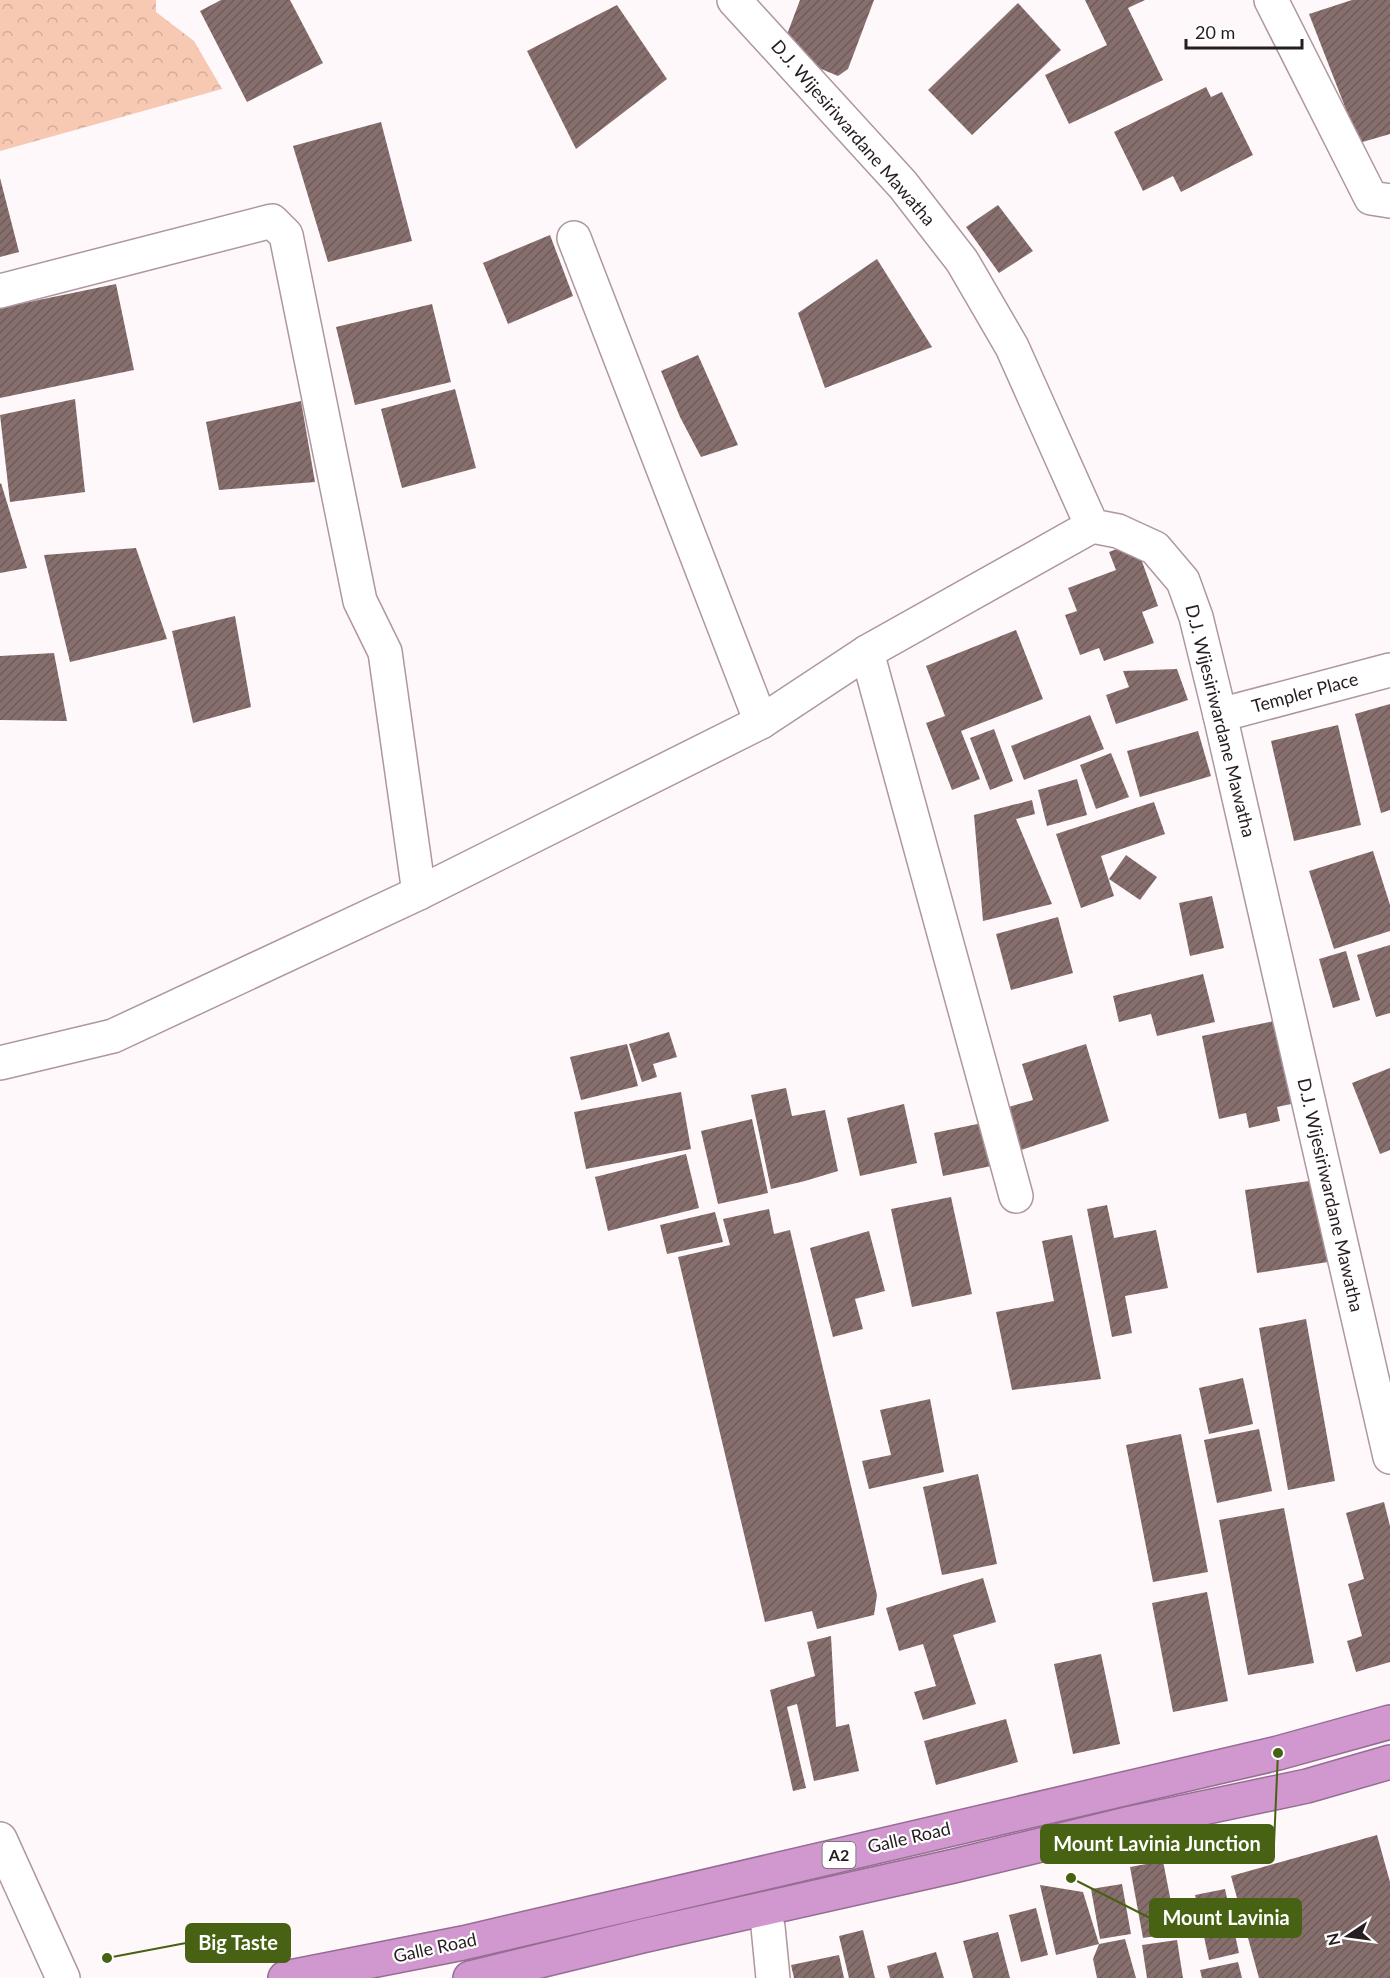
<svg xmlns="http://www.w3.org/2000/svg" width="1390" height="1978" font-family="Lato,sans-serif">
	<defs>
		<pattern id="park-crowns" width="20" height="18" patternUnits="userSpaceOnUse" patternTransform="scale(1.5)"><rect width="20" height="18" fill="#f7c9b2"/><path d="M2 6a3 3 0 1 1 6 0M12 15a3 3 0 1 1 6 0" fill="none" stroke="#d4ac99"/></pattern>
		<pattern id="building-hatch" width="6" height="6" patternUnits="userSpaceOnUse" patternTransform="scale(1.5)"><rect width="6" height="6" fill="#876f6e"/><path d="M-1 1l2-2M0 6l6-6M5 7l2-2" fill="none" stroke="#6e5b5a"/></pattern>
	</defs>
	<rect width="100%" height="100%" fill="#fef8fa"/>
	<path fill="url(#park-crowns)" d="M0 0H156V12L194 41 222 89 0 151Z"/>
	<g fill="url(#building-hatch)">
		<path d="M221 0H290L323 63 247 102 200 11Z"/>
		<path d="M800 0H874L848 69 838 76 802 61 783 45Z"/>
		<path d="M1085 0H1145L1128 8 1163 80 1069 124 1045 75 1107 45Z"/>
		<path d="M1352 0H1390V134L1359 143 1309 14Z"/>
		<path d="M1018 3 1061 50 972 135 928 90Z"/>
		<path d="M617 5 667 79 576 149 527 51Z"/>
		<path d="M1206 87 1211 97 1222 92 1253 155 1181 192 1173 176 1143 191 1114 132Z"/>
		<path d="M381 122 412 241 328 262 293 146Z"/>
		<path d="M0 178 19 252 0 257Z"/>
		<path d="M998 205 1033 251 999 273 966 227Z"/>
		<path d="M550 235 573 296 508 324 483 263Z"/>
		<path d="M877 259 932 347 825 388 798 313Z"/>
		<path d="M116 284 134 370 0 398V308Z"/>
		<path d="M432 304 451 382 355 405 336 327Z"/>
		<path d="M698 355 738 445 701 457 680 417 661 371Z"/>
		<path d="M455 389 476 468 402 488 381 409Z"/>
		<path d="M75 399 85 492 10 502 0 415Z"/>
		<path d="M301 401 315 482 219 490 206 422Z"/>
		<path d="M1 483 27 568 0 573V484Z"/>
		<path d="M1135 542 1158 606 1142 612 1154 643 1104 661 1099 648 1080 655 1065 615 1077 611 1068 588 1116 570 1109 552Z"/>
		<path d="M136 548 167 639 70 662 44 555Z"/>
		<path d="M235 616 251 707 193 723 172 631Z"/>
		<path d="M1016 630 1043 699 961 731 980 779 952 790 926 723 945 716 926 666Z"/>
		<path d="M54 653 67 721 0 720V656Z"/>
		<path d="M1177 669 1188 700 1116 724 1106 695 1129 687 1123 671Z"/>
		<path d="M1390 704V810L1381 813 1355 714Z"/>
		<path d="M1090 715 1104 749 1024 780 1011 746Z"/>
		<path d="M1338 725 1361 825 1294 841 1271 741Z"/>
		<path d="M994 729 1013 781 990 790 970 738Z"/>
		<path d="M1198 731 1211 776 1140 797 1127 751Z"/>
		<path d="M1111 753 1129 797 1096 809 1080 765Z"/>
		<path d="M1077 779 1087 815 1047 826 1038 790Z"/>
		<path d="M1032 800 1035 814 1016 819 1052 904 983 921 974 815Z"/>
		<path d="M1154 802 1165 834 1101 856 1114 896 1081 908 1056 834Z"/>
		<path d="M1373 851 1390 905V931L1334 949 1309 871Z"/>
		<path d="M1126 855 1157 877 1140 900 1109 879Z"/>
		<path d="M1212 896 1224 948 1190 956 1179 903Z"/>
		<path d="M1058 917 1073 973 1011 990 996 934Z"/>
		<path d="M1390 945V1013L1376 1017 1357 955Z"/>
		<path d="M1346 951 1360 1000 1333 1008 1319 959Z"/>
		<path d="M1203 974 1215 1022 1157 1036 1151 1014 1119 1022 1113 996Z"/>
		<path d="M1274 1021 1291 1104 1277 1107 1280 1121 1249 1128 1246 1113 1219 1119 1202 1036Z"/>
		<path d="M669 1032 677 1057 653 1064 657 1077 642 1082 629 1044Z"/>
		<path d="M627 1044 638 1086 581 1100 570 1057Z"/>
		<path d="M1086 1044 1109 1121 1018 1151 1005 1108 1033 1100 1022 1064Z"/>
		<path d="M1390 1068V1150L1380 1154 1352 1083Z"/>
		<path d="M786 1088 792 1116 825 1110 838 1171 805 1181 771 1189 751 1095Z"/>
		<path d="M681 1092 691 1149 586 1169 574 1112Z"/>
		<path d="M904 1104 917 1163 860 1176 847 1118Z"/>
		<path d="M752 1119 768 1193 718 1204 701 1131Z"/>
		<path d="M992 1121 1001 1164 943 1176 934 1133Z"/>
		<path d="M686 1154 699 1208 608 1231 595 1177Z"/>
		<path d="M1316 1180 1328 1262 1257 1273 1245 1190Z"/>
		<path d="M951 1197 972 1294 912 1307 891 1209Z"/>
		<path d="M1107 1205 1114 1238 1156 1230 1168 1288 1125 1296 1132 1333 1112 1337 1087 1209Z"/>
		<path d="M769 1209 774 1234 790 1230 877 1595 874 1615 817 1629 812 1611 765 1622 678 1257 730 1245 723 1219Z"/>
		<path d="M715 1212 723 1242 667 1254 660 1225Z"/>
		<path d="M869 1231 885 1291 855 1299 863 1329 833 1337 810 1248Z"/>
		<path d="M1072 1235 1101 1379 1012 1390 996 1312 1054 1301 1042 1241Z"/>
		<path d="M1306 1319 1335 1481 1288 1490 1259 1328Z"/>
		<path d="M1243 1378 1253 1424 1209 1434 1199 1388Z"/>
		<path d="M930 1399 944 1472 869 1489 862 1461 891 1455 880 1410Z"/>
		<path d="M1259 1429 1272 1491 1217 1503 1204 1440Z"/>
		<path d="M1181 1434 1208 1572 1153 1582 1126 1445Z"/>
		<path d="M978 1474 997 1564 942 1575 923 1487Z"/>
		<path d="M1384 1502 1390 1526V1662L1356 1672 1347 1641 1362 1636 1348 1584 1364 1579 1346 1513Z"/>
		<path d="M1284 1508 1314 1663 1248 1675 1219 1520Z"/>
		<path d="M983 1578 996 1622 953 1635 976 1704 923 1720 914 1692 936 1686 923 1644 899 1651 886 1608Z"/>
		<path d="M1207 1592 1228 1701 1173 1712 1152 1603Z"/>
		<path d="M831 1636 836 1727 849 1724 859 1771 814 1781 797 1704 787 1707 806 1788 793 1791 770 1690 815 1676 807 1642Z"/>
		<path d="M1101 1654 1120 1744 1073 1754 1054 1664Z"/>
		<path d="M1006 1719 1018 1762 936 1785 924 1741Z"/>
		<path d="M1377 1835 1390 1882V1978H1259L1231 1876Z"/>
		<path d="M1163 1861 1177 1933 1143 1938 1130 1867Z"/>
		<path d="M1122 1884 1131 1934 1100 1939 1091 1889Z"/>
		<path d="M1040 1885 1083 1892 1099 1944 1125 1939 1136 1978H1097L1093 1959 1099 1944 1056 1955Z"/>
		<path d="M1225 1889 1239 1953 1209 1960 1195 1895Z"/>
		<path d="M1036 1908 1048 1955 1021 1962 1009 1915Z"/>
		<path d="M863 1930 875 1978H849L839 1936Z"/>
		<path d="M998 1932 1010 1978H973L963 1941Z"/>
		<path d="M1177 1940 1183 1978H1147L1142 1945Z"/>
		<path d="M936 1952 944 1978H890L887 1966Z"/>
		<path d="M839 1955 844 1978H794L791 1965Z"/>
		<path d="M1238 1962 1242 1978H1202L1200 1970Z"/>
	</g>
	<g fill="none" stroke-linecap="round" stroke-linejoin="round">
		<defs>
			<g id="minor">
				<path d="M734 0 903 185 962 261 1012 347 1092 526 1118 531 1155 548 1183 581 1196 617 1220 715 1390 1457"/>
				<path d="M1271 0 1371 198 1390 201"/>
				<path d="M574 238 761 722"/>
				<path d="M0 291 272 221 286 235 360 601 385 652 419 893"/>
				<path d="M867 652 1016 1196"/>
				<path d="M1220 715 1390 670"/>
				<path d="M0 1063 113 1036 419 893 761 722 867 652 1092 526"/>
				<path d="M0 1839 63 1978"/>
				<path d="M768 1927 773 1978"/>
			</g>
			<g id="highway">
				<path d="M285 1978 463 1943 1278 1753 1390 1722"/>
				<path d="M470 1978 642 1936 954 1866 1127 1824 1307 1786 1390 1762"/>
			</g>
		</defs>
		<use href="#minor" stroke="#ae979f" stroke-width="36"/>
		<use href="#highway" stroke="#956d92" stroke-width="36"/>
		<use href="#minor" stroke="#fff" stroke-width="33"/>
		<use href="#highway" stroke="#d198cf" stroke-width="33"/>
	</g>
	<g text-anchor="middle" stroke-width="4.5" stroke-linejoin="round" paint-order="stroke">
		<rect fill="#fff" stroke="#676163" stroke-width="1.5" x="822.5" y="1842" width="33" height="26" rx="4.5"/>
		<g font-size="16" font-weight="bold" fill="#261d20">
			<text x="839" y="1861">A2</text>
		</g>
		<g font-size="18" fill="#261d20" stroke="#fff">
			<text transform="translate(853 133) rotate(49)" y="6">D.J. Wijesiriwardane Mawatha</text>
			<text transform="translate(1305 693) rotate(-15)" y="6">Templer Place</text>
			<text transform="translate(1220 721) rotate(76)" y="6">D.J. Wijesiriwardane Mawatha</text>
			<text transform="translate(1330 1195) rotate(77)" y="6">D.J. Wijesiriwardane Mawatha</text>
			<text transform="translate(909 1838) rotate(-13)" y="6">Galle Road</text>
			<text transform="translate(435 1948) rotate(-12)" y="6">Galle Road</text>
		</g>
	</g>
	<path fill="none" stroke="#476212" stroke-width="2" d="M1278 1753L1274 1844M1071 1878L1150 1918M107 1958L186 1943"/>
	<g fill="#476212" stroke="#fff" stroke-width="2">
		<circle cx="1278" cy="1753" r="6"/>
		<circle cx="1071" cy="1878" r="6"/>
		<circle cx="107" cy="1958" r="6"/>
	</g>
	<g fill="#476212" stroke="#476212" stroke-width="2">
		<rect x="1041" y="1825" width="233" height="38" rx="6"/>
		<rect x="1150" y="1899" width="151" height="38" rx="6"/>
		<rect x="186" y="1924" width="104" height="38" rx="6"/>
	</g>
	<g font-size="20" text-anchor="middle" font-weight="bold" fill="#fff">
		<text x="1157" y="1851">Mount Lavinia Junction</text>
		<text x="1226" y="1925">Mount Lavinia</text>
		<text x="238" y="1950">Big Taste</text>
	</g>
	<g transform="translate(1348 1936) rotate(257)" stroke="#ffffff" stroke-width="4.5" paint-order="stroke">
	<path d="M0-4.5L10 22L0 15L-10 22Z" fill="#261d20"/>
	<text y="-9" font-size="16" font-weight="bold" text-anchor="middle" fill="#261d20">N</text>
	</g>
	<path d="M1186 39v9h116v-9" fill="none" stroke="#261d20" stroke-width="3"/>
	<text x="1195" y="39" font-size="18" fill="#261d20" stroke="#ffffff" stroke-width="4.5" paint-order="stroke">20 m</text>
</svg>
